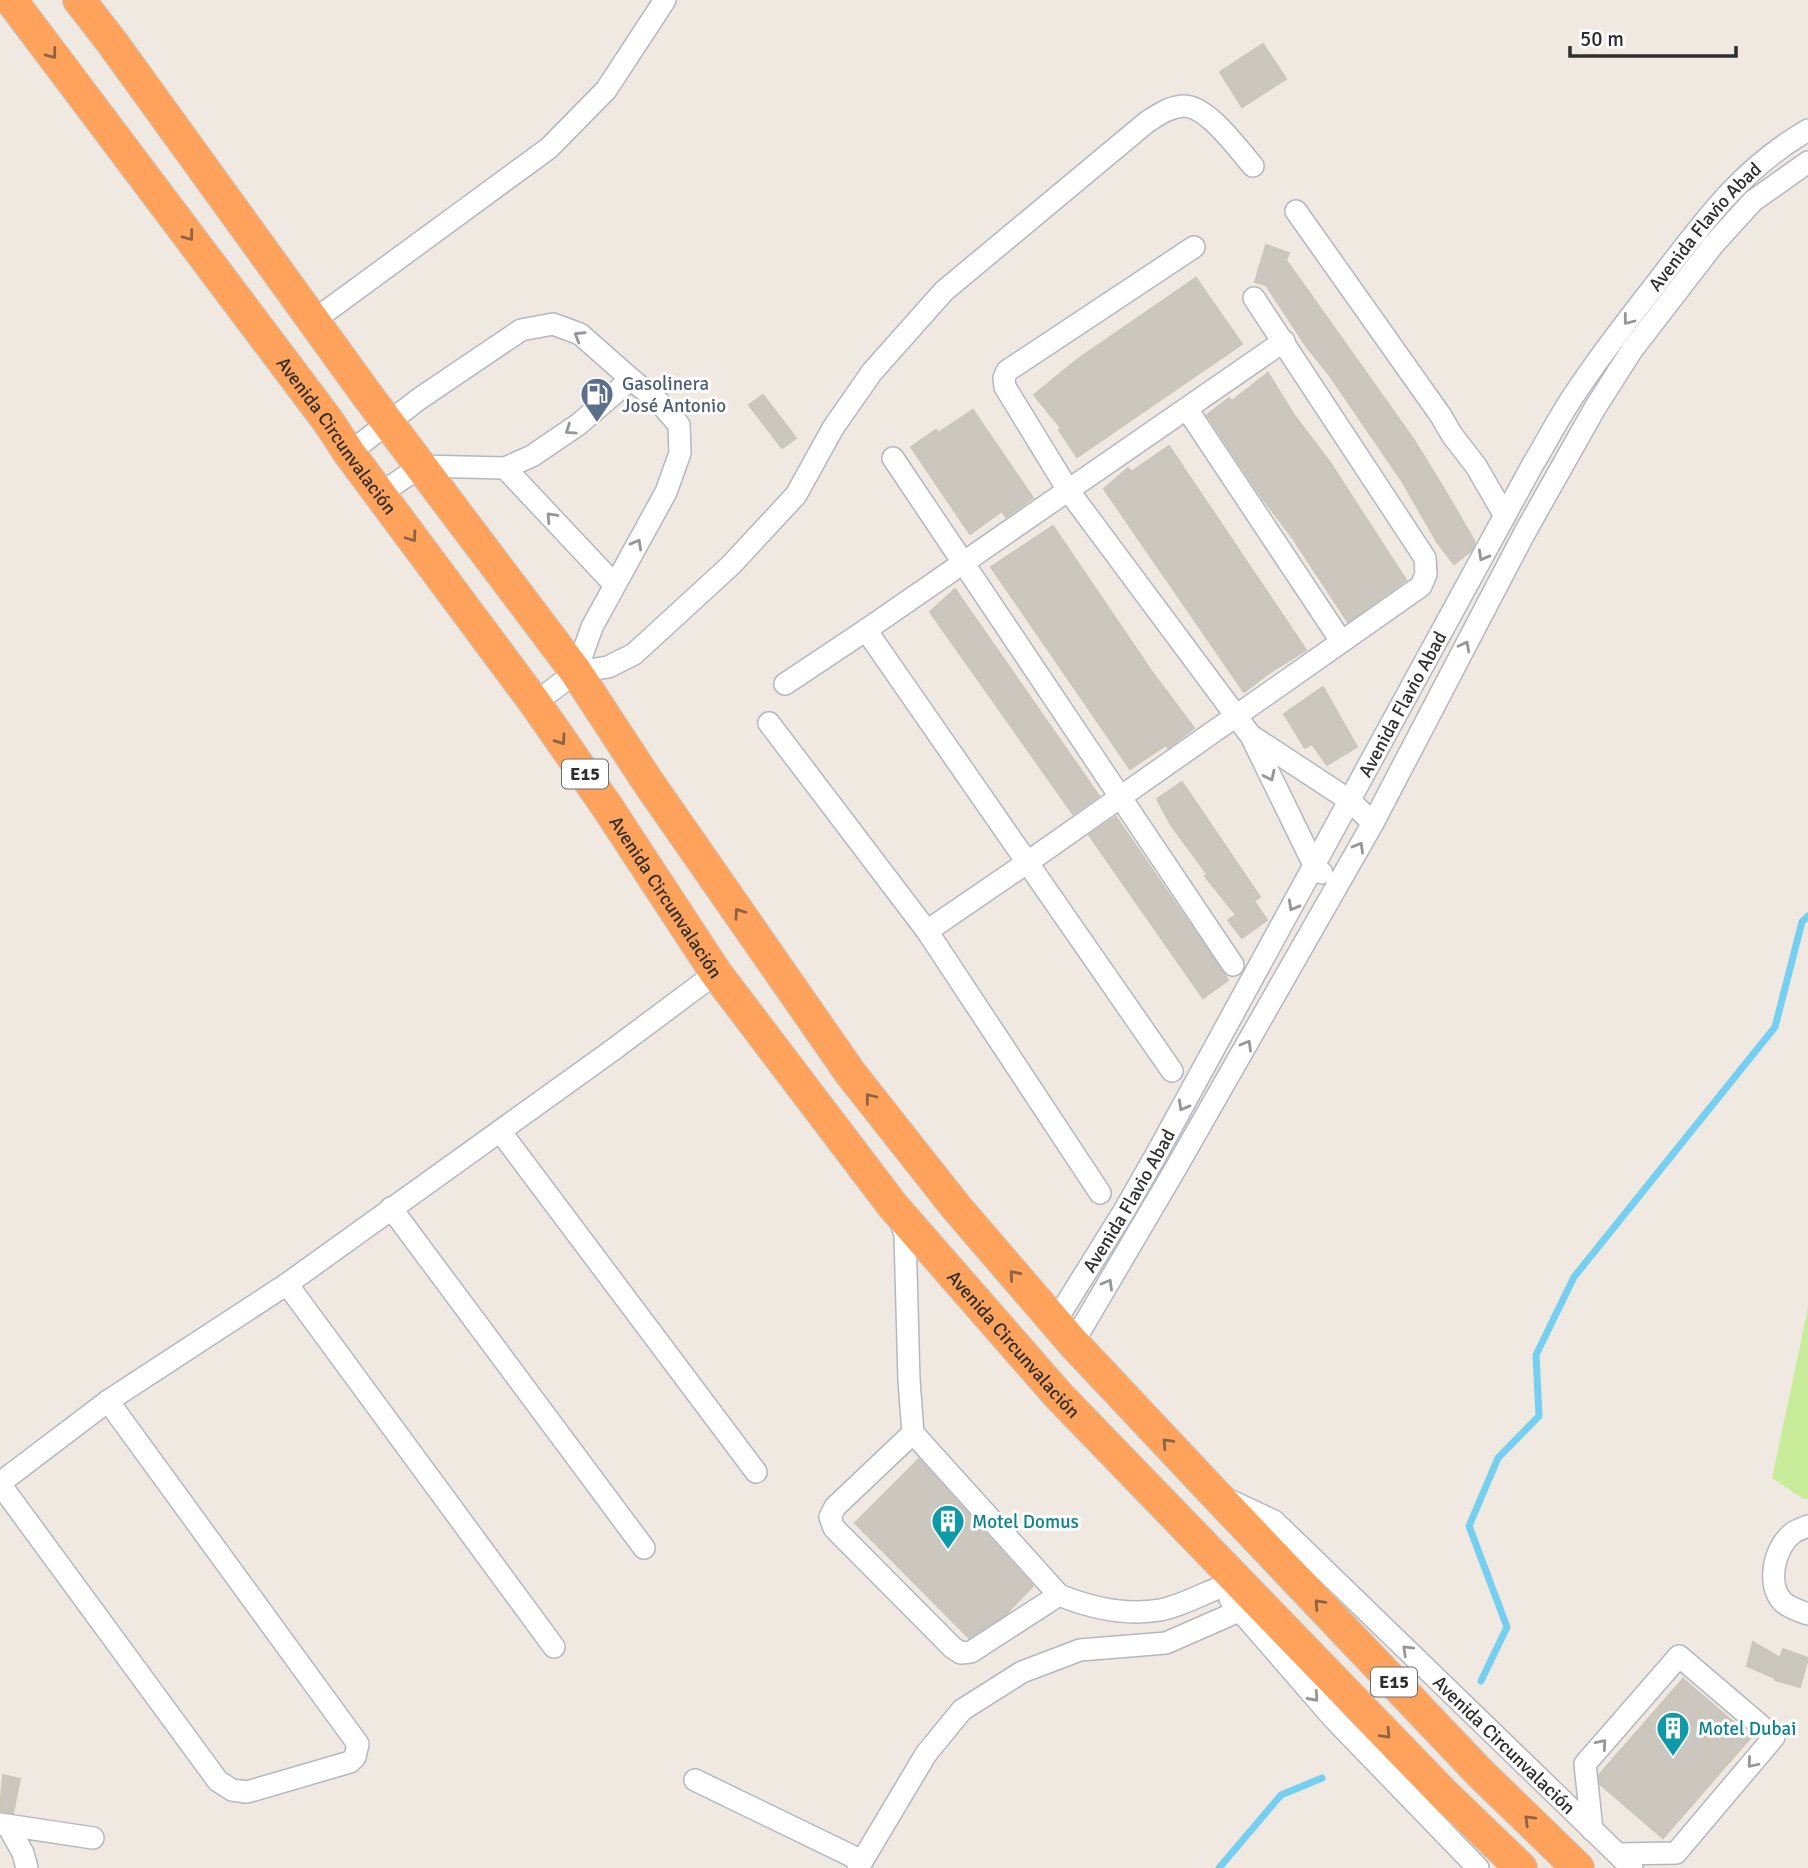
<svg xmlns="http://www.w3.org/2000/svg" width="1808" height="1868" font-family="Signika,sans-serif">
	<rect width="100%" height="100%" fill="#efe9e1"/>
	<path fill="#c9ec9a" d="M1808 1308V1499L1802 1498 1772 1478Z"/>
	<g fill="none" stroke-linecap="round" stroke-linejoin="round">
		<g stroke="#75cff0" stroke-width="7">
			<path d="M1481 1681 1507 1627 1469 1526 1498 1458 1539 1416 1536 1355 1574 1277 1775 1027 1802 922 1808 916"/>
			<path d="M1219 1868 1281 1795 1322 1778"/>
		</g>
	</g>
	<g fill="#cbc7bf" stroke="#cbc5ba" stroke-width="2">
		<path d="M1263 44 1286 79 1242 107 1220 72Z"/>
		<path d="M1266 245 1289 253 1286 260 1414 440 1444 489 1475 542 1471 551 1454 564 1437 542 1402 481 1330 376 1306 346 1266 285 1255 282Z"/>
		<path d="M1196 278 1242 344 1077 457 1059 430 1061 428 1034 395 1078 359Z"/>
		<path d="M1268 373 1294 415 1329 461 1406 580 1348 622 1292 537 1260 495 1207 415 1229 398 1232 401Z"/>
		<path d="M763 395 796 438 782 448 749 405Z"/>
		<path d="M973 410 1033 498 1006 517 1002 511 970 534 911 447 936 430 938 433Z"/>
		<path d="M1169 446 1306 650 1269 673 1244 692 1104 489 1128 468 1131 472Z"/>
		<path d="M1053 526 1152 672 1194 728 1168 748 1166 745 1130 769 991 567Z"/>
		<path d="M955 589 1099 796 1073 814 930 612Z"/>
		<path d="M1323 687 1357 747 1327 765 1312 744 1305 748 1284 714Z"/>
		<path d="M1182 782 1260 897 1254 901 1267 920 1242 938 1228 920 1236 915 1205 876 1207 874 1171 825 1157 799Z"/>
		<path d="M1116 817 1228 980 1203 998 1089 835Z"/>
		<path d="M919 1459 1033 1586 1005 1615 969 1638 855 1523Z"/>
		<path d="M1753 1642 1780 1658 1783 1649 1808 1658 1800 1687 1775 1680V1678L1747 1666Z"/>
		<path d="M1683 1679 1751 1737 1663 1838 1600 1784 1599 1775Z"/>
		<path d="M3 1775 20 1779 13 1813 0 1811Z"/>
	</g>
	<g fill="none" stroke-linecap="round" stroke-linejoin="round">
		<defs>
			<g id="minor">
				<path d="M1296 211 1441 416 1452 435 1476 466 1505 516"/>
				<path d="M1194 247 1007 371 1004 378 1005 387 1068 490 1251 736 1315 867 1322 873"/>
				<path d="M313 321 549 148 606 90 665 0"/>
				<path d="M1187 409 1341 641"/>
				<path d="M349 453 419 399 521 330 553 324 580 334 631 379"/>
				<path d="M893 458 1233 965"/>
				<path d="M505 468 614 584"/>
				<path d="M380 494 421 466 505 468 532 456 579 424 631 379 660 403 679 425 680 453 666 492 592 627 576 672"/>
				<path d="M866 630 1172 1071"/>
				<path d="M785 684 866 630 1284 341"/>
				<path d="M535 703 576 672 608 667 634 654 731 565 796 495 833 428 872 372 944 291 1147 122C1158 115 1169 107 1183 106 1207 105 1238 149 1253 166"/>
				<path d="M769 723 927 931 1100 1193"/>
				<path d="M1253 737 1349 800 1373 823"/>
				<path d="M927 931 1028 862 1421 586 1426 574 1425 558 1254 298"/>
				<path d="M500 1131 756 1472"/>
				<path d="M391 1208 644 1548"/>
				<path d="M899 1218 905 1234 909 1380 913 1433 1059 1595C1091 1608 1125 1616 1160 1610 1181 1606 1202 1594 1221 1587"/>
				<path d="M287 1284 554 1647"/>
				<path id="s1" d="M1055 1322 1124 1211 1156 1155 1533 464C1547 441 1559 417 1574 395 1600 355 1630 317 1659 280 1705 220 1741 169 1808 130"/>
				<path d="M1073 1343 1176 1168 1373 823 1524 534 1595 408 1632 350 1713 245 1753 201 1808 162"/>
				<path d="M913 1433 835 1507 830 1517 834 1528 953 1648 961 1653 971 1652 1059 1595"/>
				<path d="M0 1483 108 1401 287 1284 610 1052 716 973"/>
				<path d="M0 1484 218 1781 232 1790 247 1792 350 1762 355 1757 358 1744 108 1401"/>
				<path id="s2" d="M1227 1499 1274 1521 1632 1868"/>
				<path d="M1808 1526C1803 1528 1797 1530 1793 1533 1774 1547 1766 1585 1783 1602 1789 1608 1800 1611 1808 1614"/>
				<path d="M1230 1599 1334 1719 1478 1868"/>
				<path d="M695 1780 862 1861"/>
				<path d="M0 1824 93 1838"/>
				<path d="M8 1826 23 1853 27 1868"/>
				<path d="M1592 1830 1585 1764 1679 1656 1774 1737 1676 1853 1618 1854"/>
				<path d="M858 1868 926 1754 962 1710 1022 1672 1080 1650 1166 1643 1239 1611"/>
			</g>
			<g id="highway">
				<path id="s3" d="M11 0 328 421 349 453 535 703 606 805 716 973 893 1206 1059 1396 1444 1794 1521 1868"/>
				<path d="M79 0 111 41 367 395 576 672 648 782 851 1074 956 1207 1073 1343 1214 1493 1479 1772 1578 1868"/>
			</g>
		</defs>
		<use href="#minor" stroke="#b4b7c1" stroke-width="24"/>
		<use href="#highway" stroke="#c9c9c9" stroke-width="34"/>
		<use href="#minor" stroke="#fff" stroke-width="21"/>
		<use href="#highway" stroke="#ffa35c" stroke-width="32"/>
	</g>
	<defs><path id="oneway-chevron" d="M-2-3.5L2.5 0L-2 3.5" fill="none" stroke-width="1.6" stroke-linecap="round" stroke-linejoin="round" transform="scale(1.75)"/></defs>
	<g stroke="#8c6343">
		<use href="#oneway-chevron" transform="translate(52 54) rotate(53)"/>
		<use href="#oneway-chevron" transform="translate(189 236) rotate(53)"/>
		<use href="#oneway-chevron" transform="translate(412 537) rotate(54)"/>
		<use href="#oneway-chevron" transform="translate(561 740) rotate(55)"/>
		<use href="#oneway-chevron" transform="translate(739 913) rotate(-125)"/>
		<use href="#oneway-chevron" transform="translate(870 1098) rotate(-128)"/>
		<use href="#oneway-chevron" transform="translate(1014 1275) rotate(-131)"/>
		<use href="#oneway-chevron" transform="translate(1167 1443) rotate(-133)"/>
		<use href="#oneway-chevron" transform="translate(1319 1604) rotate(-133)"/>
		<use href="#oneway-chevron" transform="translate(1386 1734) rotate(46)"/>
		<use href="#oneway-chevron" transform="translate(1529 1820) rotate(-136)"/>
	</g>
	<g stroke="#969696">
		<use href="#oneway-chevron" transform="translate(1628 320) rotate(128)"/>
		<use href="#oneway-chevron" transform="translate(579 336) rotate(-149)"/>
		<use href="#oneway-chevron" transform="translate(570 430) rotate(146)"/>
		<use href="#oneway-chevron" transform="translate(551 517) rotate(-133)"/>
		<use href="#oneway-chevron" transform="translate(637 544) rotate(-61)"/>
		<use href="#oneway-chevron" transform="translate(1483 556) rotate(119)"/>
		<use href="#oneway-chevron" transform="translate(1465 646) rotate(-62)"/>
		<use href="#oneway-chevron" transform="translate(1270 776) rotate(64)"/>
		<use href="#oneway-chevron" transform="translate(1359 847) rotate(-60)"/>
		<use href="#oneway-chevron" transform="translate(1293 906) rotate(119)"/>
		<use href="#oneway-chevron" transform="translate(1247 1045) rotate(-60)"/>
		<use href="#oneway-chevron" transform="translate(1183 1106) rotate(119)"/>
		<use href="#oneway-chevron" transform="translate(1108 1284) rotate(-60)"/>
		<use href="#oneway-chevron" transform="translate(1407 1650) rotate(-136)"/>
		<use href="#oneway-chevron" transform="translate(1314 1697) rotate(48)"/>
		<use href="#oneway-chevron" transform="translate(1602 1744) rotate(-49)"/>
		<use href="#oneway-chevron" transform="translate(1752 1763) rotate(130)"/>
	</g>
	<defs>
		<symbol id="fuel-pin" viewBox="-11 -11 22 30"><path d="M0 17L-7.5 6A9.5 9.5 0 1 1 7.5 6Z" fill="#5c6f8a" stroke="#fff"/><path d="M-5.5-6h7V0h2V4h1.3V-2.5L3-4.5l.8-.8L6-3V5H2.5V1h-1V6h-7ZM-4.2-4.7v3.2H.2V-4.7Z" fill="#fff"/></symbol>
		<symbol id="building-pin" viewBox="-11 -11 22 30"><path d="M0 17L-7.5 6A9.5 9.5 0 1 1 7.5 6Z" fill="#0f9aa8" stroke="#fff"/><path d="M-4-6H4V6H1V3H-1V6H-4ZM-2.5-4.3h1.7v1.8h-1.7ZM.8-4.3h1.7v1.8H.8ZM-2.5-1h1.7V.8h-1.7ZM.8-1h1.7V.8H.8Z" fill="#fff"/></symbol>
	</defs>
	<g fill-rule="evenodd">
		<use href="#fuel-pin" x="578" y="375" width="38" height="52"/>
		<use href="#building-pin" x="929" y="1502" width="38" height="52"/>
		<use href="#building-pin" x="1654" y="1709" width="38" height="52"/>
	</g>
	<g text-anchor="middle" stroke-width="6" stroke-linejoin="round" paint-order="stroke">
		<g fill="#fff" stroke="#6d6d6d" stroke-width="2">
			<rect x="562" y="759.5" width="46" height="29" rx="5"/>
			<rect x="1371" y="1667.5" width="46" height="29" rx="5"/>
		</g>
		<g font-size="18" font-weight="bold" fill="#2e2e2e">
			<text x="585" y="780">E15</text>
			<text x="1394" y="1688">E15</text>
		</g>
		<g font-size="19" fill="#2e2e2e" stroke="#fff">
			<text dy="7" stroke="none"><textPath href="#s1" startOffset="1276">Avenida Flavio Abad</textPath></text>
			<text dy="7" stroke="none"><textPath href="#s3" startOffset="544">Avenida Circunvalación</textPath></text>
			<text dy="7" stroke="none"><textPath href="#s1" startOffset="709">Avenida Flavio Abad</textPath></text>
			<text dy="7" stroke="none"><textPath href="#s3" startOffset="1111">Avenida Circunvalación</textPath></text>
			<text dy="7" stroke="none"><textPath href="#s1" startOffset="142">Avenida Flavio Abad</textPath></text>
			<text dy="7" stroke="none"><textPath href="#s3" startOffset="1678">Avenida Circunvalación</textPath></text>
			<text dy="7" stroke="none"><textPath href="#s2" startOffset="373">Avenida Circunvalación</textPath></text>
		</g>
		<g font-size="19" fill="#4e5e75" stroke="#fff" text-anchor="start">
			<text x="622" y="390">Gasolinera<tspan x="622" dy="22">José Antonio</tspan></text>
		</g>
		<g font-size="19" fill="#0d838f" stroke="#fff" text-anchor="start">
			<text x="972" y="1528">Motel Domus</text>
			<text x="1698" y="1735">Motel Dubai</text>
		</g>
	</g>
	<path d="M1570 46v10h166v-10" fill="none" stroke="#2e2e2e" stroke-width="3.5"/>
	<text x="1580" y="46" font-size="21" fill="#2e2e2e" stroke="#ffffff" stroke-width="5" paint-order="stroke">50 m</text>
</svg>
